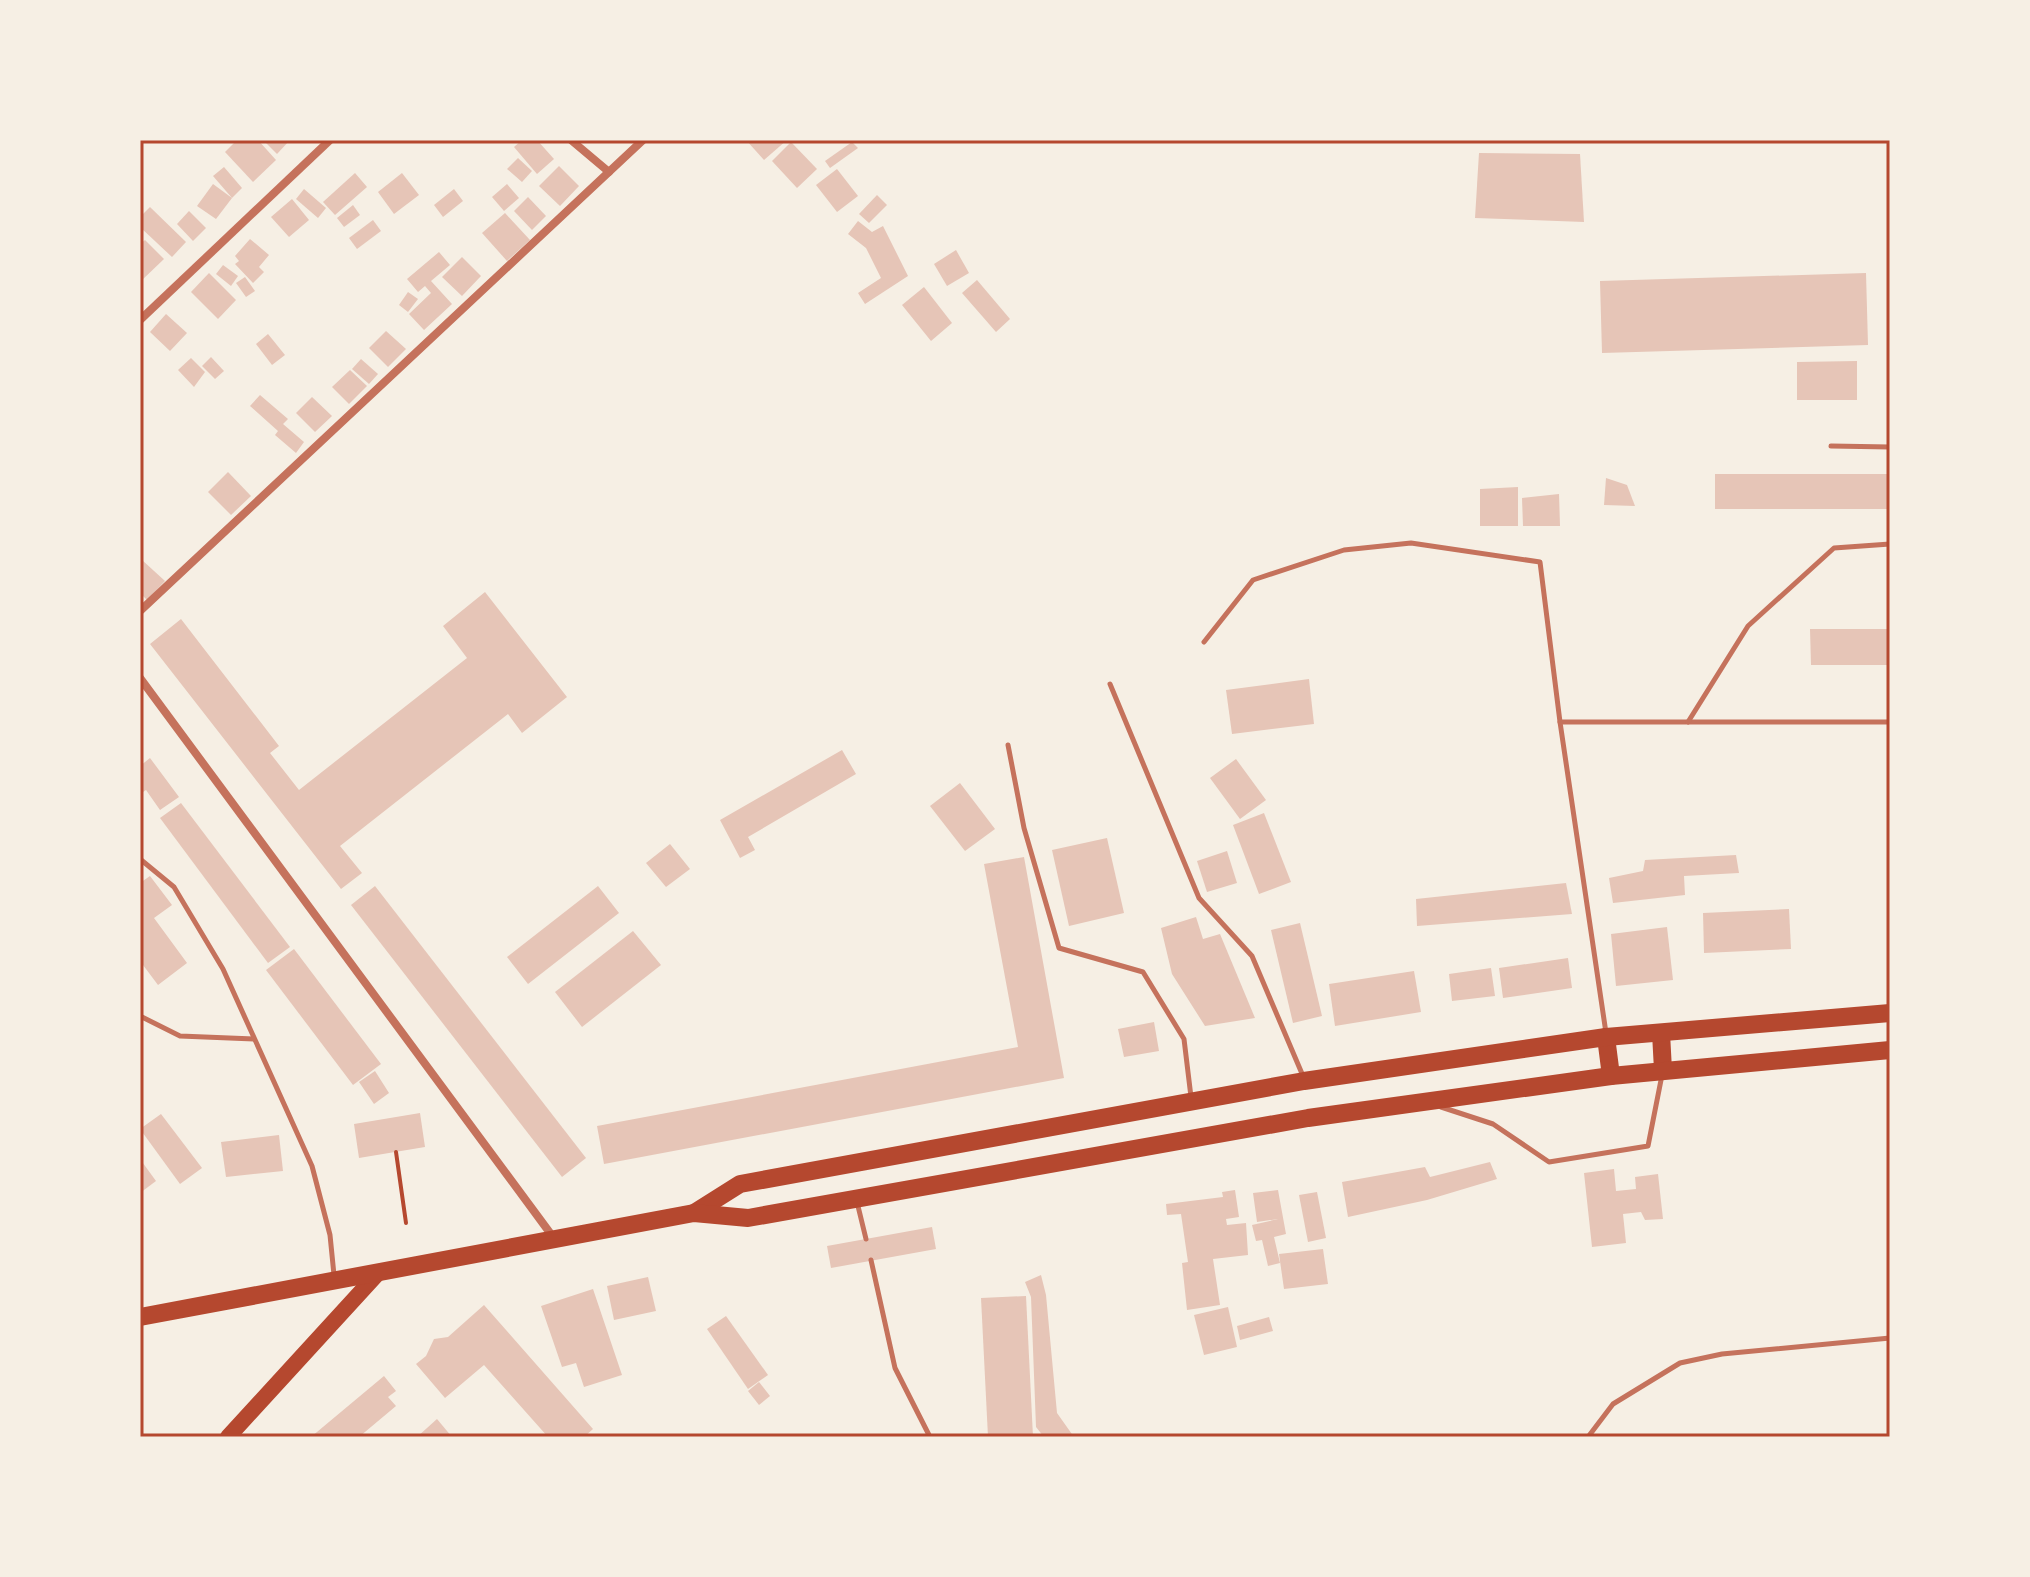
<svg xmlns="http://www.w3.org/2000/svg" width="2030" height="1577" font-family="Roboto,sans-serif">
	<rect width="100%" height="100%" fill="#f6efe4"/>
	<g fill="#e6c5b7">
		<path d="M237 140H258L276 160 253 182 225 152Z"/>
		<path d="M263 140H290L277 154Z"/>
		<path d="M522 140H537L554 159 537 174 514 147Z"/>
		<path d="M746 140H787L764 160Z"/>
		<path d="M791 142 817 169 797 188 772 161Z"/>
		<path d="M852 142 858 148 830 168 825 161Z"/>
		<path d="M1479 153 1580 154 1584 222 1475 218Z"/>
		<path d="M518 158 532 171 522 182 507 169Z"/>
		<path d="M559 166 579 186 560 206 539 186Z"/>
		<path d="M224 167 242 188 232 198 213 176Z"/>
		<path d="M837 169 858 196 837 212 816 185Z"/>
		<path d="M355 173 367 187 335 215 323 202Z"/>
		<path d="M402 173 419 195 394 214 378 192Z"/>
		<path d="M213 184 232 198 216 219 197 206Z"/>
		<path d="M507 184 519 198 504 211 492 197Z"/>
		<path d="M304 189 326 208 318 218 296 199Z"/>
		<path d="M454 189 463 201 443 217 434 205Z"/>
		<path d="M877 195 887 205 869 223 859 214Z"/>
		<path d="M528 197 546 216 532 230 514 211Z"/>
		<path d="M292 199 309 220 289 237 271 217Z"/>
		<path d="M353 205 360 215 344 227 337 218Z"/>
		<path d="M150 207 186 242 172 257 140 227V217Z"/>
		<path d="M189 211 206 228 193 241 177 224Z"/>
		<path d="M505 213 530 240 507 261 482 233Z"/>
		<path d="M373 220 381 231 357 249 349 238Z"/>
		<path d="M858 221 872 232 883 226 908 276 865 304 858 293 881 278 866 248 848 234Z"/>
		<path d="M250 239 269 255 259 267 264 272 253 283 235 264 239 261 235 256Z"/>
		<path d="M145 240 164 259 140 282V244Z"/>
		<path d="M956 250 969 273 947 286 934 264Z"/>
		<path d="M439 252 450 265 431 281 452 304 424 330 409 314 431 293 425 286 418 292 407 279Z"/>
		<path d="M462 257 481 276 462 296 442 277Z"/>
		<path d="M223 265 238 276 231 286 216 274Z"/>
		<path d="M209 273 236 300 218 319 191 292Z"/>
		<path d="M1866 273 1868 345 1602 353 1600 281Z"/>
		<path d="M245 277 255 291 246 297 236 283Z"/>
		<path d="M977 280 1010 319 996 332 962 293Z"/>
		<path d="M924 287 952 323 931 341 902 305Z"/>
		<path d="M408 292 418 299 408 312 399 305Z"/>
		<path d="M166 314 187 333 170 351 150 332Z"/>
		<path d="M386 331 406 349 388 367 369 348Z"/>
		<path d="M268 334 285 355 272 365 256 344Z"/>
		<path d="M211 357 224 371 215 379 202 366Z"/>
		<path d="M191 358 205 372 194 387 178 370Z"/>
		<path d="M361 359 378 374 369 384 352 369Z"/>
		<path d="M1857 361V400H1797V362Z"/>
		<path d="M350 370 367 386 349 404 332 387Z"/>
		<path d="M260 395 288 419 283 424 304 442 296 453 275 435 278 431 250 406Z"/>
		<path d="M312 397 332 416 315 432 296 413Z"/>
		<path d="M228 472 251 496 231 515 208 492Z"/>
		<rect x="1715" y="474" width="175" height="35"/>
		<path d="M1606 478 1627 485 1635 506 1604 505Z"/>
		<path d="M1518 487V526H1480V489Z"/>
		<path d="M1559 494 1560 526H1523L1522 498Z"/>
		<path d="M142 560 165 581 147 600 140 593V562Z"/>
		<path d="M485 592 567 697 522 733 508 714 340 846 362 873 341 889 150 644 181 619 279 746 270 753 299 790 467 658 443 626Z"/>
		<path d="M1810 629H1890V665H1811Z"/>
		<path d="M1309 679 1314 724 1232 734 1226 690Z"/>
		<path d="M842 750 856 774 748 837 755 850 740 858 720 820Z"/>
		<path d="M150 758 179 797 160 810 146 790 140 794V766Z"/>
		<path d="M1236 759 1266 800 1240 819 1210 778Z"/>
		<path d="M960 783 995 829 965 851 930 806Z"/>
		<path d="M181 803 290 947 268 963 160 818Z"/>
		<path d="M1264 813 1291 882 1259 894 1233 825Z"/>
		<path d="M1107 838 1124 913 1069 926 1052 850Z"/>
		<path d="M670 844 690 869 666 887 646 863Z"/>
		<path d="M1227 851 1237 883 1207 892 1197 861Z"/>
		<path d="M1736 855 1739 873 1684 876 1685 895 1613 903 1609 878 1643 871 1645 860Z"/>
		<path d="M1024 857 1064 1078 604 1164 597 1126 1018 1047 984 864Z"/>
		<path d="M150 876 172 905 154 918 187 963 158 985 140 961V883Z"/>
		<path d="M1566 883 1572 914 1417 926 1416 899Z"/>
		<path d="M375 886 586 1158 562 1177 351 905Z"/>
		<path d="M598 886 619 913 528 984 507 957Z"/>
		<path d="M1789 909 1791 949 1704 953 1703 913Z"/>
		<path d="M1196 917 1203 939 1220 934 1255 1018 1205 1026 1172 974 1161 928Z"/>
		<path d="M1300 923 1322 1016 1293 1023 1271 930Z"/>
		<path d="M1667 927 1673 980 1616 986 1611 934Z"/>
		<path d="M633 931 661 965 582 1027 555 992Z"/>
		<path d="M294 949 381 1064 353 1085 266 970Z"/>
		<path d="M1568 958 1572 988 1503 998 1499 968Z"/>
		<path d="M1491 968 1495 996 1452 1001 1449 974Z"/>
		<path d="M1414 971 1421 1012 1335 1026 1329 984Z"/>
		<path d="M1154 1022 1159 1051 1124 1057 1118 1029Z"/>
		<path d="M375 1071 389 1093 374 1104 359 1082Z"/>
		<path d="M420 1113 425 1147 359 1158 354 1124Z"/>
		<path d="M161 1114 202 1168 180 1184 140 1129Z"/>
		<path d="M279 1135 283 1171 226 1177 221 1142Z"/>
		<path d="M140 1159 156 1181 140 1193Z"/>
		<path d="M1490 1162 1497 1179 1427 1200 1348 1217 1342 1182 1425 1167 1430 1177Z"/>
		<path d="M1614 1169 1616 1191 1636 1189 1635 1177 1658 1174 1663 1219 1645 1220 1641 1212 1623 1214 1626 1243 1592 1247 1584 1173Z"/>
		<path d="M1235 1190 1239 1217 1226 1219 1227 1225 1246 1223 1248 1255 1213 1259 1220 1305 1187 1310 1182 1263 1188 1262 1181 1214 1167 1215 1166 1204 1223 1197 1222 1192Z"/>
		<path d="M1278 1190 1286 1234 1274 1237 1280 1263 1268 1266 1262 1240 1256 1241 1252 1225 1278 1219 1257 1222 1253 1193Z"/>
		<path d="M1317 1192 1326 1238 1308 1242 1299 1195Z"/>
		<path d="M932 1227 936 1249 831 1268 827 1246Z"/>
		<path d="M1323 1249 1328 1284 1284 1289 1279 1254Z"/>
		<path d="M1041 1275 1046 1295 1057 1413 1074 1437H1044L1036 1427 1031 1297 1025 1282Z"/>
		<path d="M648 1277 656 1311 614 1320 607 1286Z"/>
		<path d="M593 1289 622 1375 584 1387 576 1363 562 1367 541 1306Z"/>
		<path d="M1026 1296 1033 1437H988L981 1298Z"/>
		<path d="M484 1305 593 1429 584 1437H548L484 1365 445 1398 416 1364 426 1356 434 1339 448 1337Z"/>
		<path d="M1228 1307 1237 1347 1204 1355 1194 1315Z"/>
		<path d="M726 1316 768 1375 748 1389 707 1329Z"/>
		<path d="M1269 1317 1273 1331 1240 1340 1237 1326Z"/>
		<path d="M384 1376 396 1391 388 1397 396 1406 359 1437H311Z"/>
		<path d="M759 1382 770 1396 759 1405 748 1391Z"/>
		<path d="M437 1419 452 1437H417Z"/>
	</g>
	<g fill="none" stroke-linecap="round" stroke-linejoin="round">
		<path stroke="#b5482f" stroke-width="4" d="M396 1152 406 1223"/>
		<g stroke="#c5725c" stroke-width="5">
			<path d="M1831 446 1890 447"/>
			<path d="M1204 642 1253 580 1344 550 1411 543 1540 562 1560 722 1606 1033"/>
			<path d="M1110 684 1199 898 1252 956 1303 1076"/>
			<path d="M1560 722H1890"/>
			<path d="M1688 722 1748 626 1834 548 1890 544"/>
			<path d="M1008 745 1024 828 1059 948 1143 972 1184 1039 1191 1097"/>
			<path d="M140 859 174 887 223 969 312 1166 330 1235 334 1275"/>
			<path d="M140 1016 180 1036 254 1039"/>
			<path d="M1441 1107 1493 1124 1549 1162 1648 1146 1662 1075"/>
			<path d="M857 1202 866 1239"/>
			<path d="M871 1260 895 1368 930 1437"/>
			<path d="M1588 1437 1613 1404 1680 1363 1722 1354 1890 1338"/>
		</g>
		<g stroke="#c5725c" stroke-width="8">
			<path d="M571 140 609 172"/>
			<path d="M140 320 330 140"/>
			<path d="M140 611 643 140"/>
			<path d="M140 678 553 1237"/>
		</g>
		<path stroke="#b5482f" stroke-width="16" d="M228 1437 379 1272"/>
		<g stroke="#b5482f" stroke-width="18">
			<path d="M1661 1033 1663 1070"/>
			<path d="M1606 1037 1611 1076"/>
			<path d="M694 1213 740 1184 1304 1081 1606 1037 1890 1013"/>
			<path d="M140 1317 694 1213 748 1218 1308 1118 1611 1076 1890 1050"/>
		</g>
	</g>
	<rect width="2030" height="1577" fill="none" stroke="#f6efe4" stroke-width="284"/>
	<rect x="142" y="142" width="1746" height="1293" fill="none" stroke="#b5482f" stroke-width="3"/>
</svg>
